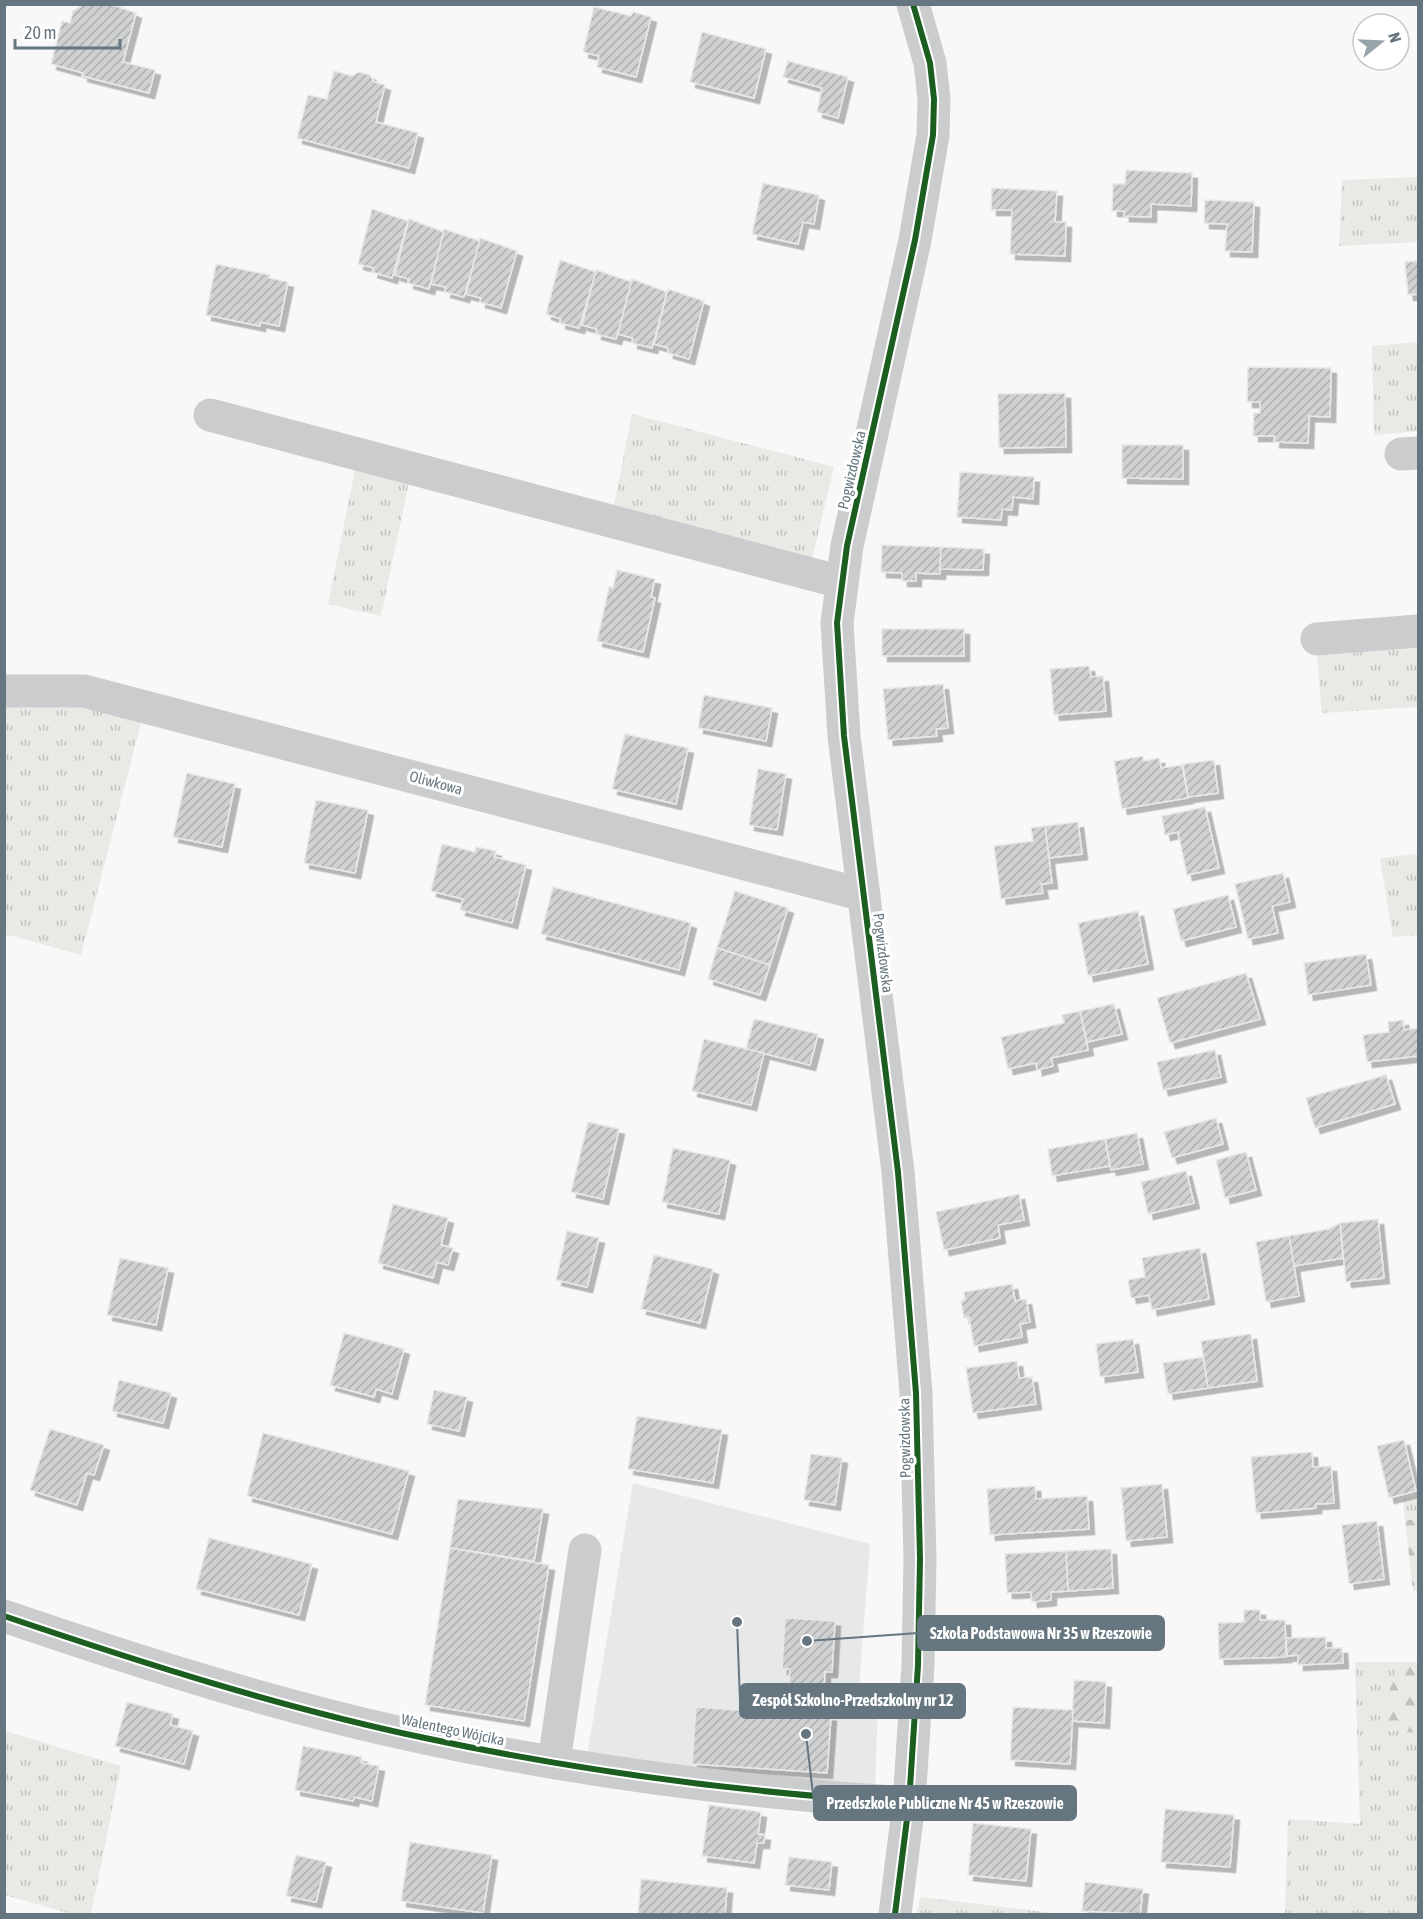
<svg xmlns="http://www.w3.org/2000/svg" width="1423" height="1919" font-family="'Asap Condensed',sans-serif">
	<defs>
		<pattern id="grass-tufts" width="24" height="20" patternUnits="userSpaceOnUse" patternTransform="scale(1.5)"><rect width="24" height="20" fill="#e7eae5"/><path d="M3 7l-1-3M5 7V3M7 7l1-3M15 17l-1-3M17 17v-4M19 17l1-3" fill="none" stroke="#bfc2bf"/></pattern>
		<pattern id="forest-firs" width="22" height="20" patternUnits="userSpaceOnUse" patternTransform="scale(1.5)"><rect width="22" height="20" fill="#e7eae5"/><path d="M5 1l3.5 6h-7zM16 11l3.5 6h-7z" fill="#bfc2bf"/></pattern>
		<pattern id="building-hatch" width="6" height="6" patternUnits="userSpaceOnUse" patternTransform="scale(1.5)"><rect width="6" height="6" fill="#cfd1d2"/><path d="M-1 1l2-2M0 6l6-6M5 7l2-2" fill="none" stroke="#acaeb0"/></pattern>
		<filter id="shadow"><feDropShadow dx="5.5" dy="5.5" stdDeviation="0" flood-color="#0004"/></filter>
	</defs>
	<rect width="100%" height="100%" fill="#f8f8f8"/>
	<path fill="#e7e8e8" d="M633 1483 870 1544 858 1701 878 1705 875 1787 587 1756Z"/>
	<g fill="url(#grass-tufts)">
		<path d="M1418 177V242L1339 246 1342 180Z"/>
		<path d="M1418 342V431L1374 435 1372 346Z"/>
		<path d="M632 414 834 467 812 559 614 505Z"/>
		<path d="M356 465 410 477 381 616 328 604Z"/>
		<path d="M1418 647V707L1322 713 1317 656Z"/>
		<path d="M51 698 142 719 81 955 5 934V701Z"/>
		<path d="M1418 854V935L1393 937 1380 858Z"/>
		<path d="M1418 1497V1521L1405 1519 1403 1499Z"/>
		<path d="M1355 1662H1401L1387 1696V1730L1418 1733V1914H1285L1288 1819 1360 1824Z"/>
		<path d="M5 1731 121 1766 91 1914H71L5 1895Z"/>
		<path d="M920 1897 1062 1914H917Z"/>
	</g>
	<g fill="url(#forest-firs)">
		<path d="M1405 1519 1418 1521V1590L1413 1591Z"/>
		<path d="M1401 1662H1418V1733L1386 1730 1387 1696Z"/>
	</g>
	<g fill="url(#building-hatch)" stroke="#e8e8e8" stroke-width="1.5" filter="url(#shadow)">
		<path d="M84 4H111L136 13 123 62 155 70 149 93 82 76 83 73 51 64 62 21 70 23 73 11Z"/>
		<path d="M594 7 631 16 633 12 651 17 636 77 597 67 599 56 583 52Z"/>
		<path d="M702 32 766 49 754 98 690 82Z"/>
		<path d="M788 61 848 77 838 118 817 112 822 88 783 77Z"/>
		<path d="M334 71 352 76 359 72 370 75 374 82 385 85 376 122 418 133 409 168 297 138 308 95 327 99Z"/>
		<path d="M1126 170 1192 173 1191 206 1151 204V217L1124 216V211H1112L1113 184H1125Z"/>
		<path d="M763 183 819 195 814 224 803 222 798 244 752 234Z"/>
		<path d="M992 188 1057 191 1055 222H1066L1065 256 1010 254 1012 210H991Z"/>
		<path d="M1205 200 1254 202 1252 252 1225 251 1227 224 1204 223Z"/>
		<path d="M372 209 408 221 392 278 372 272 374 268 358 264Z"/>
		<path d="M409 219 444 232 429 289 408 283 409 279 395 275Z"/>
		<path d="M444 229 480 241 464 297 445 292 446 287 431 284Z"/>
		<path d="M480 238 517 251 501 308 480 302 481 298 466 294Z"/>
		<path d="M560 260 596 272 579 328 560 323 561 319 546 314Z"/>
		<path d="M1418 261V294L1408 295 1405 262Z"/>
		<path d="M216 264 270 275 269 278 288 282 279 326 260 322V326L206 315Z"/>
		<path d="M596 270 632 282 616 339 596 334 597 329 582 325Z"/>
		<path d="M632 279 667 292 652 348 632 343 633 338 618 334Z"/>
		<path d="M668 289 704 301 689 359 668 353V348L654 344Z"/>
		<path d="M1248 367 1331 368 1330 417 1309 416 1308 443 1274 442 1275 436H1253L1254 413H1260V402H1247Z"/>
		<path d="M1065 393 1066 447 999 448 998 394Z"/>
		<path d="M1122 445H1183V479L1122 478Z"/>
		<path d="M960 472 1034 477 1033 499 1013 497 1012 510 1002 509 1001 520 957 517Z"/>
		<path d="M882 545 941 547 940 574 916 573V581H902V573L881 572Z"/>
		<path d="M941 547 984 549 983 570 940 569Z"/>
		<path d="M617 570 655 579 651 597 655 598 643 652 597 641 609 587 613 588Z"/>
		<rect x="882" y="629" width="82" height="27"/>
		<path d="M1089 666 1091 677 1103 676 1106 711 1054 715 1050 669Z"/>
		<path d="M943 684 948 728 936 729 937 736 888 740 883 689Z"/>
		<path d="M704 695 772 708 766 741 698 728Z"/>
		<path d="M625 734 688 748 676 804 612 789Z"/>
		<path d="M1143 756 1144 761 1159 758 1161 768 1182 765 1188 798 1122 809 1114 761Z"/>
		<path d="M1214 760 1218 793 1188 797 1183 764Z"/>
		<path d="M758 769 786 774 777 830 749 825Z"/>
		<path d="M187 773 235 784 222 847 173 837Z"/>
		<path d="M316 800 368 810 355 873 304 863Z"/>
		<path d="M1205 807 1219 868 1187 875 1178 832 1165 835 1162 816Z"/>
		<path d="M1078 822 1082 854 1049 858 1045 826Z"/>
		<path d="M1045 826 1052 883 1041 884 1043 893 1001 899 994 846 1033 841 1031 828Z"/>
		<path d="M442 844 475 852 476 847 496 851 494 857 526 865 512 923 460 910 463 899 431 891Z"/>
		<path d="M1283 873 1290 902 1272 906 1278 933 1248 939 1235 884Z"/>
		<path d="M553 887 691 923 679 970 541 934Z"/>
		<path d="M735 891 788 908 770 965 717 948Z"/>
		<path d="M1228 895 1236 927 1181 941 1173 909Z"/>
		<path d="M1138 911 1148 964 1088 976 1078 923Z"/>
		<path d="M717 948 770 965 760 995 708 979Z"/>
		<path d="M1366 954 1371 985 1308 995 1304 963Z"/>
		<path d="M1246 973 1260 1019 1170 1043 1157 998Z"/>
		<path d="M1114 1004 1122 1034 1087 1042 1080 1011Z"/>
		<path d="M1080 1011 1088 1050 1051 1058 1053 1066 1037 1070 1036 1063 1008 1069 1001 1037 1064 1023 1062 1015Z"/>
		<path d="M754 1019 818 1034 810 1065 746 1049Z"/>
		<path d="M1403 1020 1404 1030 1418 1028V1056L1367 1062 1363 1035 1389 1032 1388 1022Z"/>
		<path d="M704 1039 764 1053 751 1105 692 1091Z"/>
		<path d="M1215 1050 1221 1077 1163 1090 1157 1062Z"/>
		<path d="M1386 1075 1395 1104 1315 1128 1306 1098Z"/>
		<path d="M1216 1118 1223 1144 1172 1158 1164 1132Z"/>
		<path d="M588 1122 619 1129 603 1199 571 1192Z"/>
		<path d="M1137 1133 1143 1164 1111 1170 1105 1139Z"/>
		<path d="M1105 1139 1110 1166 1052 1176 1048 1149Z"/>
		<path d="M673 1148 730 1160 719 1214 662 1202Z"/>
		<path d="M1246 1152 1256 1190 1225 1198 1216 1160Z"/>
		<path d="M1186 1171 1194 1203 1148 1214 1141 1182Z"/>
		<path d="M1019 1194 1024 1220 998 1225 1000 1238 944 1250 936 1212Z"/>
		<path d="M393 1204 448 1218 441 1245 453 1248 448 1265 437 1262 433 1278 378 1263Z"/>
		<path d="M1378 1219 1384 1278 1346 1282 1340 1223Z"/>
		<path d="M1340 1223 1343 1258 1294 1266 1289 1236 1329 1229Z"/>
		<path d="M567 1231 599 1238 587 1287 556 1280Z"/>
		<path d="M1289 1236 1299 1296 1266 1302 1256 1242Z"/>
		<path d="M1200 1248 1209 1299 1152 1310 1149 1295 1131 1298 1128 1280 1145 1277 1142 1258Z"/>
		<path d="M654 1255 713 1269 700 1323 641 1309Z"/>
		<path d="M120 1258 168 1268 156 1325 107 1315Z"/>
		<path d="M1012 1284 1015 1301 1026 1299 1030 1322 1020 1324 1022 1337 974 1346 969 1317 964 1318 961 1301 965 1300 964 1292Z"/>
		<path d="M344 1333 404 1349 392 1394 376 1389 374 1397 330 1385Z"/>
		<path d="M1251 1334 1257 1381 1208 1388 1201 1341Z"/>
		<path d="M1133 1339 1138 1372 1100 1377 1096 1344Z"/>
		<path d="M1203 1357 1208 1388 1168 1394 1163 1363Z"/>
		<path d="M1017 1361 1019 1378 1032 1377 1036 1404 973 1413 966 1368Z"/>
		<path d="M119 1380 171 1393 163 1423 112 1411Z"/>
		<path d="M434 1390 467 1397 459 1431 427 1424Z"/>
		<path d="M637 1416 722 1430 713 1483 628 1469Z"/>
		<path d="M50 1429 104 1445 94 1475 87 1473 77 1505 30 1490Z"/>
		<path d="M263 1433 409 1471 392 1534 247 1496Z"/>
		<path d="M1404 1440 1416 1491 1389 1498 1377 1446Z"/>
		<path d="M1312 1452 1313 1467 1331 1466 1334 1503 1316 1504V1508L1256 1513 1251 1457Z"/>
		<path d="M811 1454 842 1458 835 1505 804 1500Z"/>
		<path d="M1162 1484 1167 1537 1126 1541 1121 1488Z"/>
		<path d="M1035 1486 1036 1499 1087 1496 1089 1529 990 1535 987 1489Z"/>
		<path d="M458 1499 543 1509 534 1561 450 1548Z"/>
		<path d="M1377 1521 1384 1579 1349 1584 1342 1525Z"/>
		<path d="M209 1538 312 1564 299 1615 196 1589Z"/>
		<path d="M450 1548 549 1565 524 1721 425 1705Z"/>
		<path d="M1111 1549 1113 1588 1068 1591 1066 1551Z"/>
		<path d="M1066 1551 1068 1591 1051 1592V1600L1032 1602 1031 1592 1007 1593 1005 1554Z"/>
		<path d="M1244 1610H1260V1620H1285L1286 1657 1219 1659 1218 1623 1244 1622Z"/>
		<path d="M785 1618 835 1621 832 1672H825L823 1715 831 1716 827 1773 692 1764 696 1707 779 1713 780 1700H788L790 1669H782Z"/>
		<path d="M1326 1637V1648H1342L1343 1663 1298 1665V1655L1287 1656 1286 1638Z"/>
		<path d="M1074 1680 1106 1682 1104 1723 1072 1721Z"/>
		<path d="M127 1702 173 1714 170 1725 193 1731 184 1764 115 1746Z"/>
		<path d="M1013 1707 1073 1710 1070 1764 1010 1760Z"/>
		<path d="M303 1746 362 1757 361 1763 379 1766 372 1801 354 1797 353 1801 295 1790Z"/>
		<path d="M709 1805 761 1812 758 1834 765 1835 764 1843H757L754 1863 702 1856Z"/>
		<path d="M1165 1809 1234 1815 1230 1867 1161 1862Z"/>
		<path d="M973 1823 1031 1829 1026 1881 968 1875Z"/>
		<path d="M410 1842 492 1855 483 1913 401 1901Z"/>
		<path d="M296 1855 326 1862 316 1902 286 1896Z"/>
		<path d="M789 1857 832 1862 829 1890 785 1885Z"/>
		<path d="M641 1879 727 1888 725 1914H638Z"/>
		<path d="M1085 1882 1143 1889 1140 1914 1082 1911Z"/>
	</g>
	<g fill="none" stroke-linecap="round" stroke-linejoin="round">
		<g stroke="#cbcccd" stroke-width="33">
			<path d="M210 415 841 582"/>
			<path d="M1401 454 1418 453"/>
			<path d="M1317 639 1418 631"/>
			<path d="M4 691H84L864 895"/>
			<path d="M4 1616C142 1663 283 1708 425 1738 584 1772 747 1793 909 1803"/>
			<path d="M554 1762 585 1550"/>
			<path d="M895 1914 909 1803 918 1665 920 1559 916 1393 898 1172 844 736 837 623 847 546 915 240 933 135 934 99 930 63 913 4"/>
		</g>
		<defs>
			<g id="cycleway">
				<path d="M4 1616C142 1663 283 1708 425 1738 584 1772 747 1793 909 1803"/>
				<path d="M895 1914 909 1803 918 1665 920 1559 916 1393 898 1172 844 736 837 623 847 546 915 240 933 135 934 99 930 63 913 4"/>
			</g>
		</defs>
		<use href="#cycleway" stroke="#fff" stroke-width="10"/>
		<use href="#cycleway" stroke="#1b5e20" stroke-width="6"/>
	</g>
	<g text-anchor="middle" stroke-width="6" stroke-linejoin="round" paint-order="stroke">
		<g font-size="15" fill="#667680" stroke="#fff">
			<text transform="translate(852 470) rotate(-77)" y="5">Pogwizdowska</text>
			<text transform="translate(436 783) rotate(15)" y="5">Oliwkowa</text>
			<text transform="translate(883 953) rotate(83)" y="5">Pogwizdowska</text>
			<text transform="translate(905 1438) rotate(-91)" y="5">Pogwizdowska</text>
			<text transform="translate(453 1730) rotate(12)" y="5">Walentego Wójcika</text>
		</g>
	</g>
	<path fill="none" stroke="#667680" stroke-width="2" d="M807 1641L918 1633M737 1622L740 1701M806 1734L814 1803"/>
	<g fill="#667680" stroke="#fff" stroke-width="2">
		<circle cx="807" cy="1641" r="6"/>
		<circle cx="737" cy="1622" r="6"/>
		<circle cx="806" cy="1734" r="6"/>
	</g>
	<g fill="#667680" stroke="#667680" stroke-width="2">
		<rect x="918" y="1616" width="246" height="34" rx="6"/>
		<rect x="740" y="1684" width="225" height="34" rx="6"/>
		<rect x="814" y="1786" width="262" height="34" rx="6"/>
	</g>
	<g font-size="16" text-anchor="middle" font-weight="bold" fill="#fff">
		<text x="1041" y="1639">Szkoła Podstawowa Nr 35 w Rzeszowie</text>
		<text x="853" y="1706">Zespół Szkolno-Przedszkolny nr 12</text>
		<text x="945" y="1809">Przedszkole Publiczne Nr 45 w Rzeszowie</text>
	</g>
	<rect width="1423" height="1919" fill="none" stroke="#667680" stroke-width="12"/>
	<g transform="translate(1381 42) rotate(72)"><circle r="28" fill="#ffffff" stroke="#c2c8cc" stroke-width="1.5"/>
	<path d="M0-4.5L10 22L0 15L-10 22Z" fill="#99a4aa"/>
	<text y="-9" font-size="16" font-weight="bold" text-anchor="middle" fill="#667680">N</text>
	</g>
	<path d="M15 39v9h105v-9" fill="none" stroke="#667680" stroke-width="3"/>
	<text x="24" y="39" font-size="18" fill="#667680" stroke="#ffffff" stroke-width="4.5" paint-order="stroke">20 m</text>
</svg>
